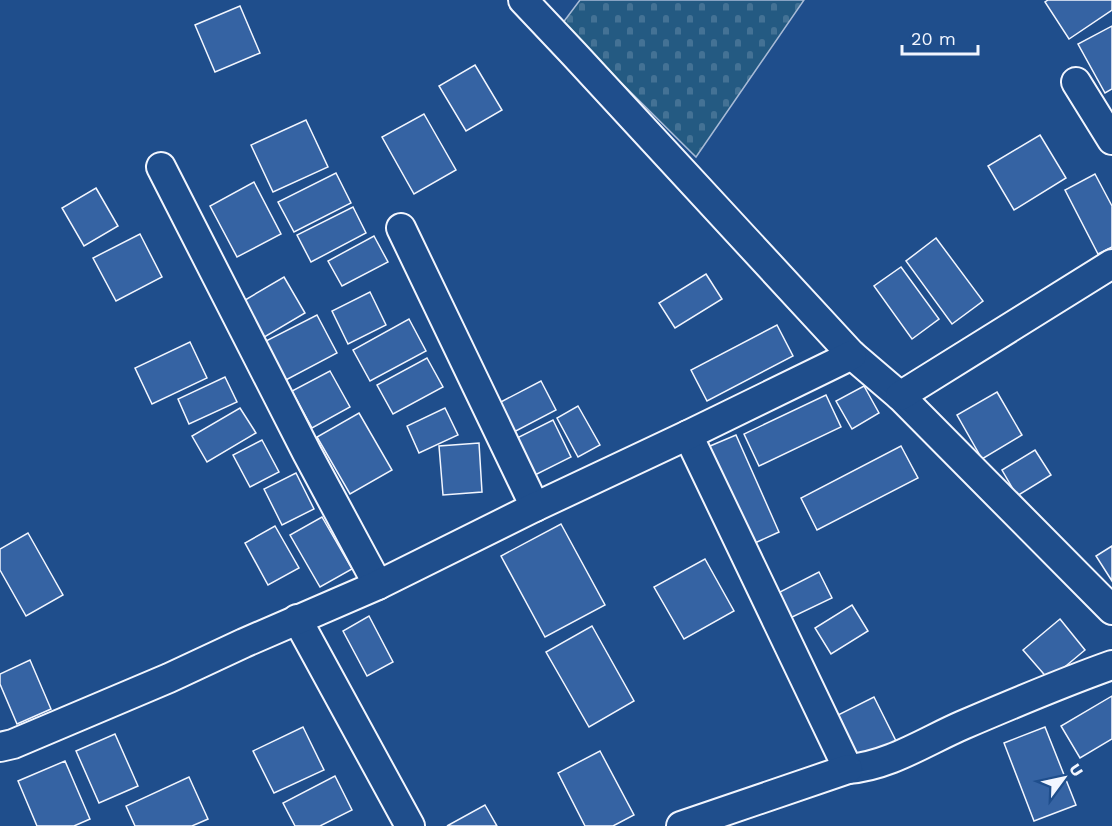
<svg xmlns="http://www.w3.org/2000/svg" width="1112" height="826" font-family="'Work Sans',sans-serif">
	<defs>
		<pattern id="cemetery-stones" width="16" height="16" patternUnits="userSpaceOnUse" patternTransform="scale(1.5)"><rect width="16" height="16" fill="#245a82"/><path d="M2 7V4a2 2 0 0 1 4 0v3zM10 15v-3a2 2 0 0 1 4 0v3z" fill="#447295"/></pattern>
	</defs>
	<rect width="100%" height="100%" fill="#1f4e8c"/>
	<path fill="url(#cemetery-stones)" stroke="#a8bbd7" stroke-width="1.5" d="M580 0H804L696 157 562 24Z"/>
	<g fill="#3563a3" stroke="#f2f6ff" stroke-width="1.5">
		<path d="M1048 0H1112V10L1069 39 1045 2Z"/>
		<path d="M240 6 260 53 215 72 195 25Z"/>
		<path d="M1112 26V89L1105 93 1078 44Z"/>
		<path d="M475 65 502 110 466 131 439 86Z"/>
		<path d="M424 114 456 170 414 194 382 137Z"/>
		<path d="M306 120 328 167 273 192 251 145Z"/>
		<path d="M1040 135 1066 178 1014 210 988 166Z"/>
		<path d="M336 173 351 203 294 232 278 202Z"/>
		<path d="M1095 174 1112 206V247L1098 254 1065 190Z"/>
		<path d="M254 182 281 234 237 257 210 206Z"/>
		<path d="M96 188 118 226 84 246 62 208Z"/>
		<path d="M353 207 366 233 311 262 297 235Z"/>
		<path d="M140 234 162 277 116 301 93 258Z"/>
		<path d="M374 236 388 262 342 286 328 261Z"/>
		<path d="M936 238 983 301 952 324 906 261Z"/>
		<path d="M901 267 939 319 912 339 874 286Z"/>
		<path d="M706 274 722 299 675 328 659 303Z"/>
		<path d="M284 277 305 313 261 339 240 303Z"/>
		<path d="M370 292 386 325 348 344 332 311Z"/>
		<path d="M317 315 337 353 284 381 264 342Z"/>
		<path d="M409 319 426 351 370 381 353 350Z"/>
		<path d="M777 325 793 356 707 401 691 370Z"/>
		<path d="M190 342 207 378 152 404 135 368Z"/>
		<path d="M427 358 443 387 393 414 377 385Z"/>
		<path d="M330 371 350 407 312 428 292 391Z"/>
		<path d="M225 377 237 402 189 424 178 399Z"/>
		<path d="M541 381 556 410 512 433 497 404Z"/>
		<path d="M864 386 879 413 852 429 836 401Z"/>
		<path d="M997 392 1022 435 982 459 957 415Z"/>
		<path d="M826 395 841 427 759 466 744 434Z"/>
		<path d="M578 406 600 445 578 457 557 418Z"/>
		<path d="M240 408 256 433 207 462 192 436Z"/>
		<path d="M445 408 458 435 419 453 407 426Z"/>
		<path d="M359 413 392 470 350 494 317 437Z"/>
		<path d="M553 420 571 457 533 476 515 439Z"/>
		<path d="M736 435 779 532 746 547 703 449Z"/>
		<path d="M262 440 279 472 250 487 233 455Z"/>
		<path d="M479 443 482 492 443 495 439 446Z"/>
		<path d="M901 446 918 478 817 530 801 498Z"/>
		<path d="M1035 450 1051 475 1017 496 1002 470Z"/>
		<path d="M296 473 314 509 282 525 264 489Z"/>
		<path d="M322 517 352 569 320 587 290 535Z"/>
		<path d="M561 524 605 605 545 637 501 556Z"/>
		<path d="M275 526 299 568 268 585 245 543Z"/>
		<path d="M28 533 63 595 26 616 0 570V549Z"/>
		<path d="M1112 546V581L1096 556Z"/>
		<path d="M705 559 734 611 684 639 654 587Z"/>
		<path d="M819 572 832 598 788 619 776 594Z"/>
		<path d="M852 605 868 631 831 654 815 628Z"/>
		<path d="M369 616 393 662 367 676 343 631Z"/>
		<path d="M1060 619 1085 650 1049 680 1023 650Z"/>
		<path d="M592 626 634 701 589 727 546 652Z"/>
		<path d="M30 660 51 709 17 724 0 684V674Z"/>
		<path d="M1112 696V739L1080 758 1061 726Z"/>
		<path d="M874 697 896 741 856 761 834 717Z"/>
		<path d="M303 727 324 770 274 793 253 751Z"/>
		<path d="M1045 727 1076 805 1034 821 1004 743Z"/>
		<path d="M115 734 138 786 99 803 76 751Z"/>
		<path d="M600 751 634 815 613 826H585L558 773Z"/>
		<path d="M65 761 90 819 74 826H37L18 781Z"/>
		<path d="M335 776 352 810 320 826H295L283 803Z"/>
		<path d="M189 777 208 819 192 826H135L126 806Z"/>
		<path d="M485 805 497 826H447Z"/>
	</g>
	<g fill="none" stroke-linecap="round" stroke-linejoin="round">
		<defs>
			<g id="minor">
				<path d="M523 0 574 54 852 355 900 396 1112 610"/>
				<path d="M1076 82 1112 140"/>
				<path d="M161 167 307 453 378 585"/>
				<path d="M401 228 535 507"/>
				<path d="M900 396 1112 264"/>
				<path d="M688 435 848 769C889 766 926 741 963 725 1012 704 1061 683 1112 665"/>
				<path d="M297 619 410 826"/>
				<path d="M0 747 13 744 169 678 244 643 378 585 535 507 688 435 852 355"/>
				<path d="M681 826 848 769"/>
			</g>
		</defs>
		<use href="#minor" stroke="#f2f6ff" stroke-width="32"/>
		<use href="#minor" stroke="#1f4e8c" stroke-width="28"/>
	</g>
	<g transform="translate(1064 778) rotate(57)" stroke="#1f4e8c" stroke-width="4.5" paint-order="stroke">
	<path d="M0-4.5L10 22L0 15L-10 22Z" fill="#f2f6ff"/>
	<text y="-9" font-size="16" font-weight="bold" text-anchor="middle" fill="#f2f6ff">U</text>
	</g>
	<path d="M902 45v9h76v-9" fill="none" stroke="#f2f6ff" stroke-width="3"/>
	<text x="911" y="45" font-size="18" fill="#f2f6ff" stroke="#1f4e8c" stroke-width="4.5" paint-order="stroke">20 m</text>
</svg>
